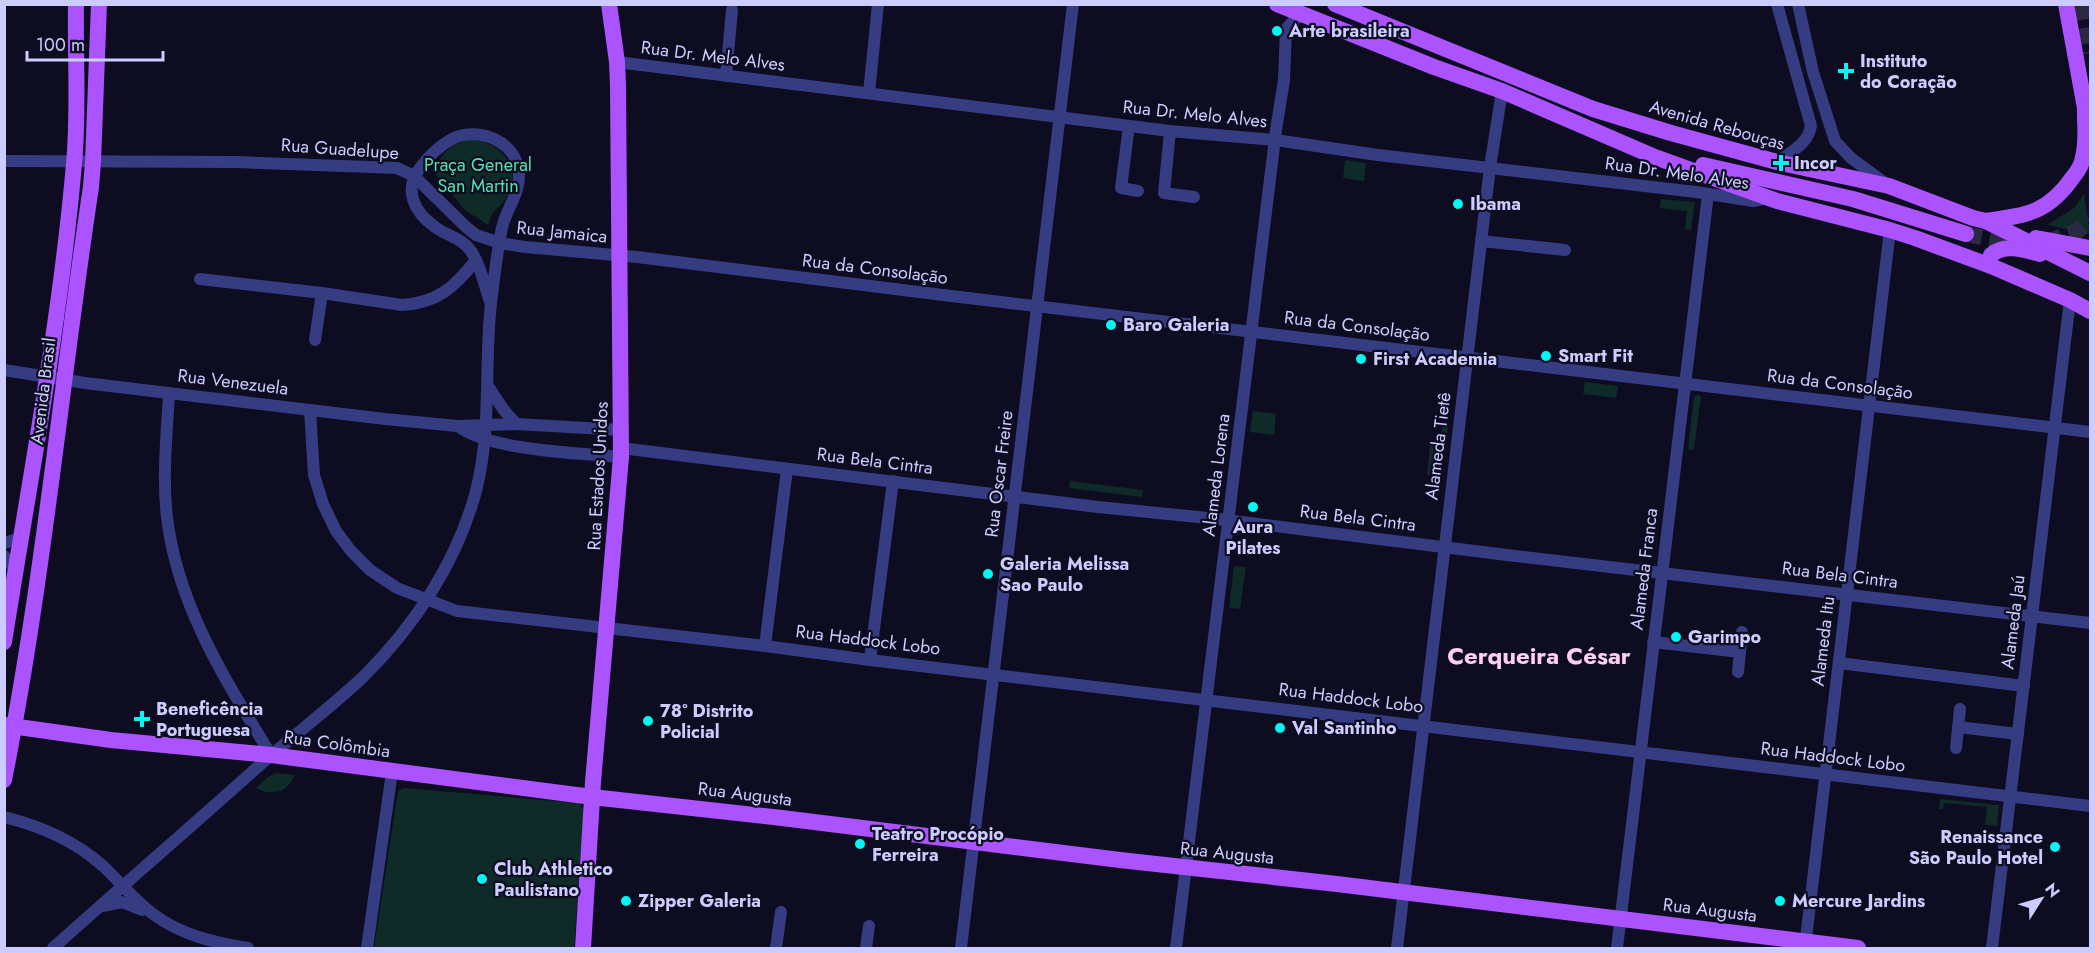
<svg xmlns="http://www.w3.org/2000/svg" width="2095" height="953" font-family="Jost,sans-serif">
	<rect width="100%" height="100%" fill="#0d0c21"/>
	<g fill="#0f2b27">
		<path d="M475 139C502 146 522 166 508 195 501 209 493 206 488 225L465 210 432 170C447 149 449 144 475 139Z"/>
		<path d="M1345 160 1366 163 1364 181 1343 178Z"/>
		<path d="M2084 194 2090 234 2047 225 2074 208Z"/>
		<path d="M1661 199 1695 202 1691 230H1685L1687 211 1660 208Z"/>
		<path d="M1585 382 1618 386 1616 398 1583 394Z"/>
		<path d="M1697 395 1701 396 1694 450 1688 449 1694 397Z"/>
		<path d="M1253 411 1276 414 1274 435 1250 432Z"/>
		<path d="M1442 425 1448 426 1441 477 1427 475 1430 443 1440 444Z"/>
		<path d="M1070 481 1143 490 1142 497 1069 488Z"/>
		<path d="M1234 566 1246 567 1240 609 1229 608Z"/>
		<path d="M276 773 295 775C288 792 272 797 256 788L268 777Z"/>
		<path d="M404 788 579 803 584 810 574 948H374L398 791Z"/>
		<path d="M1940 799 1999 805 1997 826 1985 825 1987 807 1944 803 1943 809H1939Z"/>
	</g>
	<g fill="none" stroke-linecap="round" stroke-linejoin="round">
		<g stroke="#2a2942" stroke-width="16" stroke-dasharray="16 8" stroke-linecap="butt">
			<path d="M2081 4 2090 53"/>
			<path d="M1966 234 2021 245"/>
			<path d="M2046 242 2076 232 2090 221"/>
		</g>
		<g stroke="#353c82" stroke-width="12">
			<path d="M1798 4 1813 72 1835 141 1851 158 1885 183"/>
			<path d="M617 62 1170 131 1275 140 1378 155 1696 192 1753 201 1768 198"/>
			<path d="M726 76 732 10"/>
			<path d="M869 93 878 4"/>
			<path d="M1129 126 1121 188 1138 191"/>
			<path d="M1170 131 1164 193 1194 197"/>
			<path d="M4 161 237 162 397 168 414 176 466 227 476 235 500 243 525 247 637 257 943 295 2090 432"/>
			<path d="M1777 162C1791 152 1808 144 1811 126L1777 4"/>
			<path d="M1481 241 1565 250"/>
			<path d="M200 279 322 293 402 305C437 303 455 287 476 260"/>
			<path d="M315 340 322 293"/>
			<path d="M4 370 85 383 385 419 457 426 516 424 621 430"/>
			<path d="M488 386 503 409 516 424"/>
			<path d="M169 393C167 434 162 476 167 517 177 605 226 681 271 755"/>
			<path d="M310 410 314 475 323 504 336 531 351 551 370 570 397 588 457 611 765 646 870 660 2090 806"/>
			<path d="M458 426C490 451 580 453 621 457"/>
			<path d="M621 448 1098 507 1218 519 1515 556 2090 623"/>
			<path d="M4 543 21 538"/>
			<path d="M4 556 16 570"/>
			<path d="M1653 642 1740 652"/>
			<path d="M765 646 787 469"/>
			<path d="M870 660 893 481"/>
			<path d="M1839 663 2024 686"/>
			<path d="M1738 672 1742 632"/>
			<path d="M1958 727 2018 734"/>
			<path d="M1956 748 1960 709"/>
			<path d="M4 817C41 826 75 841 103 866 120 882 135 901 153 914 181 935 215 943 248 948"/>
			<path d="M102 906 122 902 142 910"/>
			<path d="M1805 947 1890 230"/>
			<path d="M53 948C122 886 192 826 261 764 294 735 330 708 362 678 414 627 457 562 476 491 492 429 484 365 491 303 494 278 497 252 502 228 506 209 520 194 519 174 517 141 479 126 452 139 439 146 428 157 420 168 403 190 414 212 435 227 447 236 462 238 471 251 482 267 484 287 491 304"/>
			<path d="M367 948 392 772"/>
			<path d="M776 948 781 912"/>
			<path d="M866 948 869 926"/>
			<path d="M961 948 1073 4"/>
			<path d="M1176 948 1276 130 1284 80 1286 29 1295 19 1304 15"/>
			<path d="M1397 948 1490 167 1502 91"/>
			<path d="M1617 948 1708 194"/>
			<path d="M1992 948 2070 300"/>
		</g>
		<g stroke="#aa53ff" stroke-width="16">
			<path d="M1277 4 1434 67 1502 91 1655 157 1777 201 1890 230 1915 238 1991 266 2070 300 2090 311"/>
			<path d="M1335 4 1593 109 1671 133 1777 162 1889 186 1973 218 1986 221 2090 273"/>
			<path d="M2066 4 2085 108V120"/>
			<path d="M1703 165 1853 199 1966 234"/>
			<path d="M1986 221C2027 215 2048 213 2073 177 2078 171 2082 165 2083 157 2087 142 2085 126 2085 110"/>
			<path d="M2036 238 2090 248"/>
			<path d="M1991 266 1989 261 1991 255C2005 243 2024 250 2040 254"/>
			<path d="M4 642C29 483 60 324 74 164 79 111 75 57 76 4"/>
			<path d="M4 725 111 740 271 755 592 797 782 818 1120 860 1337 884 1858 948"/>
			<path d="M4 780C43 584 61 384 91 187L93 162 99 4"/>
			<path d="M583 948 593 782 621 457 618 86 617 62 609 4"/>
		</g>
	</g>
	<g fill="#00f7f2" stroke="#0d0c21" stroke-width="2">
		<circle cx="1277" cy="31" r="6"/>
		<path d="M1843 62h6v6h6v6h-6v6h-6v-6h-6v-6h6z"/>
		<path d="M1778 154h6v6h6v6h-6v6h-6v-6h-6v-6h6z"/>
		<circle cx="1458" cy="204" r="6"/>
		<circle cx="1111" cy="325" r="6"/>
		<circle cx="1546" cy="356" r="6"/>
		<circle cx="1361" cy="359" r="6"/>
		<circle cx="1253" cy="507" r="6"/>
		<circle cx="988" cy="574" r="6"/>
		<circle cx="1676" cy="637" r="6"/>
		<path d="M139 710h6v6h6v6h-6v6h-6v-6h-6v-6h6z"/>
		<circle cx="648" cy="721" r="6"/>
		<circle cx="1280" cy="728" r="6"/>
		<circle cx="860" cy="844" r="6"/>
		<circle cx="2055" cy="847" r="6"/>
		<circle cx="482" cy="879" r="6"/>
		<circle cx="626" cy="901" r="6"/>
		<circle cx="1780" cy="901" r="6"/>
	</g>
	<g text-anchor="middle" stroke-width="4.5" stroke-linejoin="round" paint-order="stroke">
		<g font-size="18" font-weight="bold" fill="#ccf" stroke="#0d0c21" text-anchor="start">
			<text x="1289" y="37">Arte brasileira</text>
			<text x="1860" y="67">Instituto<tspan x="1860" dy="21">do Coração</tspan></text>
			<text x="1794" y="169">Incor</text>
			<text x="1470" y="210">Ibama</text>
			<text x="1123" y="331">Baro Galeria</text>
			<text x="1558" y="362">Smart Fit</text>
			<text x="1373" y="365">First Academia</text>
			<text x="1253" y="533" text-anchor="middle">Aura<tspan x="1253" dy="21">Pilates</tspan></text>
			<text x="1000" y="570">Galeria Melissa<tspan x="1000" dy="21">Sao Paulo</tspan></text>
			<text x="1688" y="643">Garimpo</text>
			<text x="156" y="715">Beneficência<tspan x="156" dy="21">Portuguesa</tspan></text>
			<text x="660" y="717">78º Distrito<tspan x="660" dy="21">Policial</tspan></text>
			<text x="1292" y="734">Val Santinho</text>
			<text x="872" y="840">Teatro Procópio<tspan x="872" dy="21">Ferreira</tspan></text>
			<text x="2043" y="843" text-anchor="end">Renaissance<tspan x="2043" dy="21">São Paulo Hotel</tspan></text>
			<text x="494" y="875">Club Athletico<tspan x="494" dy="21">Paulistano</tspan></text>
			<text x="638" y="907">Zipper Galeria</text>
			<text x="1792" y="907">Mercure Jardins</text>
		</g>
		<g font-size="18" fill="#ccf" stroke="#0d0c21">
			<text transform="translate(713 56) rotate(7)" y="6">Rua Dr. Melo Alves</text>
			<text transform="translate(1195 114) rotate(6)" y="6">Rua Dr. Melo Alves</text>
			<text transform="translate(1717 125) rotate(16)" y="6">Avenida Rebouças</text>
			<text transform="translate(340 149) rotate(4)" y="6">Rua Guadelupe</text>
			<text transform="translate(1677 173) rotate(8)" y="6">Rua Dr. Melo Alves</text>
			<text transform="translate(562 232) rotate(6)" y="6">Rua Jamaica</text>
			<text transform="translate(875 269) rotate(7)" y="6">Rua da Consolação</text>
			<text transform="translate(1357 326) rotate(7)" y="6">Rua da Consolação</text>
			<text transform="translate(233 382) rotate(7)" y="6">Rua Venezuela</text>
			<text transform="translate(1840 384) rotate(7)" y="6">Rua da Consolação</text>
			<text transform="translate(43 391) rotate(-83)" y="6">Avenida Brasil</text>
			<text transform="translate(1438 446) rotate(-83)" y="6">Alameda Tietê</text>
			<text transform="translate(875 461) rotate(7)" y="6">Rua Bela Cintra</text>
			<text transform="translate(999 474) rotate(-83)" y="6">Rua Oscar Freire</text>
			<text transform="translate(1216 475) rotate(-83)" y="6">Alameda Lorena</text>
			<text transform="translate(598 476) rotate(-87)" y="6">Rua Estados Unidos</text>
			<text transform="translate(1358 518) rotate(7)" y="6">Rua Bela Cintra</text>
			<text transform="translate(1644 569) rotate(-83)" y="6">Alameda Franca</text>
			<text transform="translate(1840 575) rotate(7)" y="6">Rua Bela Cintra</text>
			<text transform="translate(2013 622) rotate(-83)" y="6">Alameda Jaú</text>
			<text transform="translate(868 640) rotate(7)" y="6">Rua Haddock Lobo</text>
			<text transform="translate(1823 641) rotate(-83)" y="6">Alameda Itu</text>
			<text transform="translate(1351 698) rotate(7)" y="6">Rua Haddock Lobo</text>
			<text transform="translate(337 744) rotate(8)" y="6">Rua Colômbia</text>
			<text transform="translate(1833 757) rotate(7)" y="6">Rua Haddock Lobo</text>
			<text transform="translate(745 794) rotate(7)" y="6">Rua Augusta</text>
			<text transform="translate(1227 853) rotate(6)" y="6">Rua Augusta</text>
			<text transform="translate(1710 910) rotate(7)" y="6">Rua Augusta</text>
		</g>
		<g font-size="18" fill="#54e3ae" stroke="#0d0c21">
			<text x="478" y="171">Praça General<tspan x="478" dy="21">San Martin</tspan></text>
		</g>
		<g font-size="24" font-weight="bold" fill="#ffcef3" stroke="#0d0c21">
			<text x="1539" y="664">Cerqueira César</text>
		</g>
	</g>
	<rect width="2095" height="953" fill="none" stroke="#ccccff" stroke-width="12"/>
	<g transform="translate(2041 899) rotate(53)" stroke="#0d0c21" stroke-width="4.5" paint-order="stroke">
	<path d="M0-4.5L10 22L0 15L-10 22Z" fill="#ccccff"/>
	<text y="-9" font-size="16" font-weight="bold" text-anchor="middle" fill="#ccccff">N</text>
	</g>
	<path d="M27 51v9h136v-9" fill="none" stroke="#ccccff" stroke-width="3"/>
	<text x="36" y="51" font-size="18" fill="#ccccff" stroke="#0d0c21" stroke-width="4.5" paint-order="stroke">100 m</text>
</svg>
